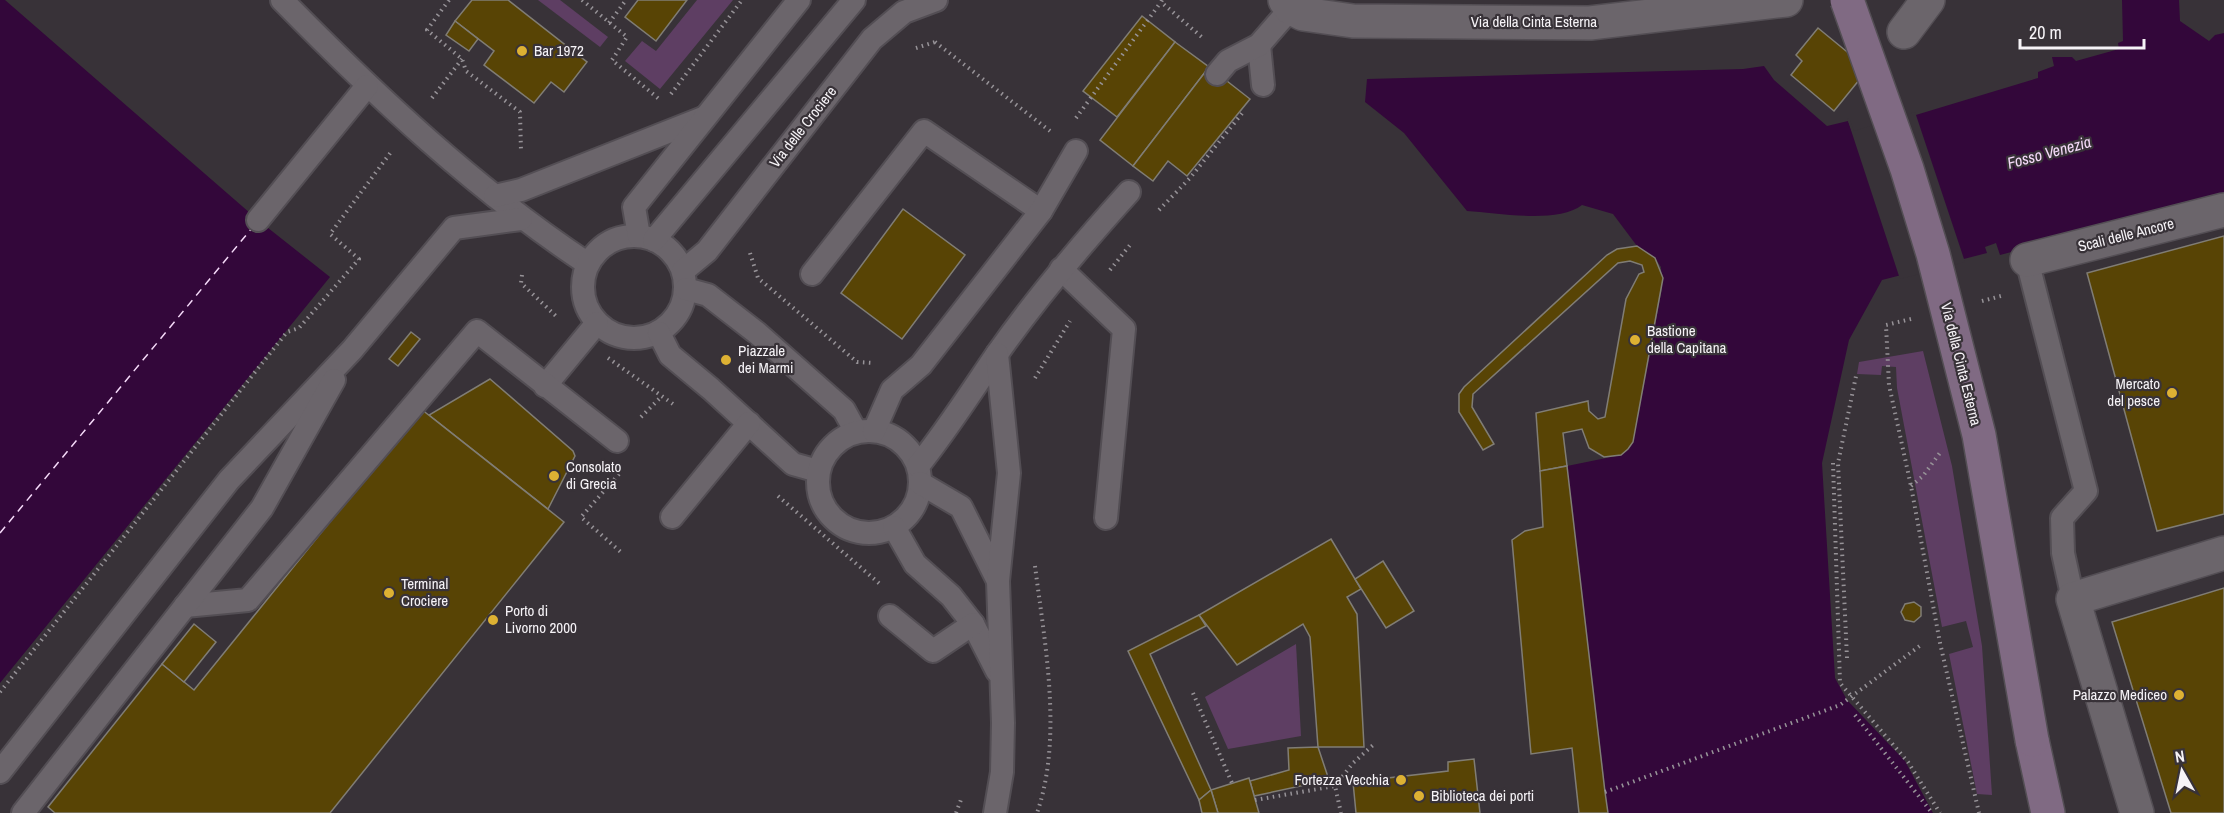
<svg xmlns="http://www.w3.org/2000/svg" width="2224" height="813" font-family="'Archivo Narrow',sans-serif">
	<rect width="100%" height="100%" fill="#383238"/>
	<g fill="#5e3e63">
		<path d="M538 0H560L608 37 600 47Z"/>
		<path d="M697 0H733L660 89 625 61 642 41 656 51Z"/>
		<path d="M1923 351 1952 466 1982 646 1992 795 1977 794 1949 654 1973 647 1966 621 1942 627 1897 388 1896 367 1882 366 1881 375 1857 374 1859 362Z"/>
		<path d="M1296 644 1301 736 1228 749 1205 697Z"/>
	</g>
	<g fill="#33073a">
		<path d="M0 0H5L258 220 330 277 0 683Z"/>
		<path d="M2122 0H2179L2180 21 2209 41 2215 35 2224 33V195L2000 255 1996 243 1985 247 1987 253 1882 280 1849 340 1822 463 1835 678 1847 700 1905 761 1933 813H1608L1567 466 1621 455 1633 442 1662 288 1661 267 1655 258 1637 246 1613 214 1582 205C1557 224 1499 213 1467 211L1404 133 1365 102 1367 79 1743 69 1764 66 1774 80 1827 126 1848 121 1853 134 2038 78V72L2054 66 2052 57H2072L2076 61 2119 49 2118 43 2123 41Z"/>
	</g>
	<path fill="#383238" d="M1915 112 1965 262 1900 279 1847 118 1850 120 1854 131Z"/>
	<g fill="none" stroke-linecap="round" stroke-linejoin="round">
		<path stroke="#f5daf9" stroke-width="1.5" stroke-dasharray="8 6" stroke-linecap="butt" d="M0 533 252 228"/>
	</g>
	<g fill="#584405" stroke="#807d75" stroke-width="1.5">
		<path d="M472 0H508L587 62 564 92 551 82 534 103 484 65 494 51 455 21Z"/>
		<path d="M638 0H687L656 41 625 17Z"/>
		<path d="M1142 16 1175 42 1117 117 1083 91Z"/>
		<path d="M455 21 478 39 469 51 446 35Z"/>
		<path d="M1818 28 1868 69 1834 111 1791 75 1802 61 1796 55Z"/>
		<path d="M1175 42 1209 67 1133 166 1100 140Z"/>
		<path d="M1209 67 1250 99 1187 176 1168 161 1153 181 1133 166Z"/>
		<path d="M903 209 965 255 902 339 841 293Z"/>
		<path d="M2224 236V514L2157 531 2087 273Z"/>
		<path d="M1637 246 1655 258 1663 278 1633 442 1628 449 1621 455 1604 457 1589 448 1582 429 1563 433 1567 466 1540 471 1536 413 1588 401 1589 411 1598 419 1605 417 1626 299 1639 274 1644 272 1642 265 1630 261 1618 263 1473 394 1472 407 1494 444 1483 450 1459 412V394L1464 387 1607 255 1617 249Z"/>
		<path d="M411 332 420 339 398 366 389 359Z"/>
		<path d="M490 379 573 451 575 456 548 509 429 415Z"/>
		<path d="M421 409 564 522 330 813H55L48 807 162 664 194 690Z"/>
		<path d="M1567 466 1605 792 1608 813H1579L1572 748 1531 754 1512 540 1525 531 1543 527 1540 471Z"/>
		<path d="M1331 539 1361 589 1347 597 1357 614 1364 747H1318L1310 637 1303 624 1237 665 1199 615Z"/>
		<path d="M1383 561 1414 611 1386 628 1355 579Z"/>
		<path d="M2224 588V813H2171L2112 622Z"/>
		<path d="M1914 602 1921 607V616L1914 622 1905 620 1901 612 1905 604Z"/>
		<path d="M1199 615 1206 626 1150 654 1211 790 1199 800 1128 651Z"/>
		<path d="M194 624 216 642 184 682 162 664Z"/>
		<path d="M1318 747 1329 780 1254 796 1250 781 1289 770 1288 748Z"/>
		<path d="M1474 759 1480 813H1356L1353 782 1448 771V762Z"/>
		<path d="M1249 778 1259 813H1218L1211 790Z"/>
		<path d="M1211 790 1218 813H1202L1199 800Z"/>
	</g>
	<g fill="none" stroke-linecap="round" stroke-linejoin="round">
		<defs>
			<g id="service">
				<path d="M282 0C376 96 476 190 588 264"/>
				<path d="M1259 45 1263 85"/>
				<path d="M1217 74 1228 61 1259 45 1291 8"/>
				<path d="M495 196 521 190 703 118"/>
				<path d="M258 220 367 86"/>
				<circle cx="634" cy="287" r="51"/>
				<path d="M639 236 634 207 799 0"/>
				<path d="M654 240 854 0"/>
				<path d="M2027 260 2086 491 2062 518 2063 553 2073 599"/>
				<path d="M1061 269 1124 329 1106 518"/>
				<path d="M683 271 707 251 872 39 904 12 936 0"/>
				<path d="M812 274 924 131 1041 211"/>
				<path d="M686 289 708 295 757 333 844 410 856 432"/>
				<path d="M659 333 670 355 711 389 793 464 818 471"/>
				<path d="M545 386 597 323"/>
				<circle cx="869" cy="482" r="51"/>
				<path d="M874 431 892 390 921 365 1041 211 1076 151"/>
				<path d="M918 466C947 430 971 392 997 354 1037 297 1082 244 1129 192"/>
				<path d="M920 483 961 507 998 581"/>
				<path d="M672 517 749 423"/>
				<path d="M894 527 915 564 951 596 973 624 997 671"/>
				<path d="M185 606 248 600 477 331 617 441"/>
				<path d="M890 616 933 651 973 624"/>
				<path d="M0 772 229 480 352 350 454 228 521 219"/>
				<path d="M23 813 262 508 334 380"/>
				<path d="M995 813 1002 772 1003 723 998 581 1009 473 997 354"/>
			</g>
			<g id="pedestrian">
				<path d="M1904 32 1928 0"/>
				<path d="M2027 260 2224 210"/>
			</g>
			<g id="minor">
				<path d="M1285 0 1291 8 1303 14 1353 21 1590 23 1786 0"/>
				<path d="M2137 813 2073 599 2224 553"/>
			</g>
			<path id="secondary" d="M2032 740 2048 813"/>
		</defs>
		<use href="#service" stroke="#534e54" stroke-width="26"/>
		<use href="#pedestrian" stroke="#534e54" stroke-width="36"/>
		<use href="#minor" stroke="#534e54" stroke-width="36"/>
		<use href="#secondary" stroke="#534e54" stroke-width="36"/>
		<g stroke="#979398" stroke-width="4" stroke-dasharray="1.5 4.5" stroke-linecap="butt">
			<path d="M449 0 427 30 462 59 466 71 520 112 521 151"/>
			<path d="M582 0 627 37 612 60 659 99"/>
			<path d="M1162 0 1161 2 1204 39"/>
			<path d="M609 23 626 0"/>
			<path d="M935 42 1050 131"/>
			<path d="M916 48 935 42"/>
			<path d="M671 94 742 0"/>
			<path d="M432 98 462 59"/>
			<path d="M1076 118 1161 2"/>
			<path d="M1159 210 1190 178 1244 111"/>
			<path d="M750 253 758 278 857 362 873 363"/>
			<path d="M1110 270 1130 245"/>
			<path d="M522 275 521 283 558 318"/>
			<path d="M1982 301 2001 296"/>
			<path d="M1911 319 1886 325 1889 385 1911 486 1940 643 1979 813"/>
			<path d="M608 358 673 404"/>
			<path d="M1035 378 1070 321"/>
			<path d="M641 417 661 397"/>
			<path d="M1833 463 1840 683 1908 762 1940 813"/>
			<path d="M619 474 581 517 622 553"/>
			<path d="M1911 486 1923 476 1942 450"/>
			<path d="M778 496 881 585"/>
			<path d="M1035 566C1045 645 1063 738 1037 813"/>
			<path d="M1847 658 1838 463 1856 376"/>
			<path d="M0 692 287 332 299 328 359 259 330 234 391 152"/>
			<path d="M1193 693 1232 783"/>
			<path d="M1855 715 1932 813"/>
			<path d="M1335 786 1353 763 1373 745"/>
			<path d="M1605 792 1840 705 1921 645"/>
			<path d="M1255 800 1335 786 1341 813"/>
			<path d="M956 813 962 797"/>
		</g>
		<use href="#service" stroke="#6b656b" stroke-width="22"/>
		<use href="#pedestrian" stroke="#6b656b" stroke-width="33"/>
		<use href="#minor" stroke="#6b656b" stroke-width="33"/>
		<use href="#secondary" stroke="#806a83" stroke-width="33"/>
		<defs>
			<path id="secondary-bridge" d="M1847 0 1907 169 1933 254 1979 435 2032 740"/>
		</defs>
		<use href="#secondary-bridge" stroke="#534e54" stroke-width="36" stroke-linecap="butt"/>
		<use href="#secondary-bridge" stroke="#806a83" stroke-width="33"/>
	</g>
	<g fill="#ddb133" stroke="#383238" stroke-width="2">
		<circle cx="522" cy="51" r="6"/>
		<circle cx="1635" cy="340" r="6"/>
		<circle cx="726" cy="360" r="6"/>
		<circle cx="2172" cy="393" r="6"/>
		<circle cx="554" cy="476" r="6"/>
		<circle cx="389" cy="593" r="6"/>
		<circle cx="493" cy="620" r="6"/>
		<circle cx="2179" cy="695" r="6"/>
		<circle cx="1401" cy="780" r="6"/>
		<circle cx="1419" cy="796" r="6"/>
	</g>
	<g text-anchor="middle" stroke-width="4.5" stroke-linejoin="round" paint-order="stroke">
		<g font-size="15" fill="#f6f3f7" stroke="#383238">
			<text x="1534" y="27">Via della Cinta Esterna</text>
			<text transform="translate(803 127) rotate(-52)" y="5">Via delle Crociere</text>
			<text transform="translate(2126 235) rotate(-14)" y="5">Scali delle Ancore</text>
			<text transform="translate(1961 364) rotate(76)" y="5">Via della Cinta Esterna</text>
		</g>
		<g font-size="15" fill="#f6f3f7" stroke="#383238" text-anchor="start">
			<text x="534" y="56">Bar 1972</text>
			<text x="1647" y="336">Bastione<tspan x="1647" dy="17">della Capitana</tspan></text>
			<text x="738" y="356">Piazzale<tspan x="738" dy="17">dei Marmi</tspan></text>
			<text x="2160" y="389" text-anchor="end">Mercato<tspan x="2160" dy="17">del pesce</tspan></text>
			<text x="566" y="472">Consolato<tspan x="566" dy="17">di Grecia</tspan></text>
			<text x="401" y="589">Terminal<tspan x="401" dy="17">Crociere</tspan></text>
			<text x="505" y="616">Porto di<tspan x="505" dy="17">Livorno 2000</tspan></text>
			<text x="2167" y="700" text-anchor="end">Palazzo Mediceo</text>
			<text x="1389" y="785" text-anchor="end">Fortezza Vecchia</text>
			<text x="1431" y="801">Biblioteca dei porti</text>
		</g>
		<g font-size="16" font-style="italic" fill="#f5daf9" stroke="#383238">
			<text transform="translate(2049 152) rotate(-15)" y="6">Fosso Venezia</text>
		</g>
	</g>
	<g transform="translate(2182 771) rotate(351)" stroke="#383238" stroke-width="4.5" paint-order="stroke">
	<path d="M0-4.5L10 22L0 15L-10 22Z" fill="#f6f3f7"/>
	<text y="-9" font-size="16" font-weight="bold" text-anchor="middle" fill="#f6f3f7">N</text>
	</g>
	<path d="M2020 39v9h124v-9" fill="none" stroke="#f6f3f7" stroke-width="3"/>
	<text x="2029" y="39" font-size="18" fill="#f6f3f7" stroke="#383238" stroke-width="4.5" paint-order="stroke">20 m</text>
</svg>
